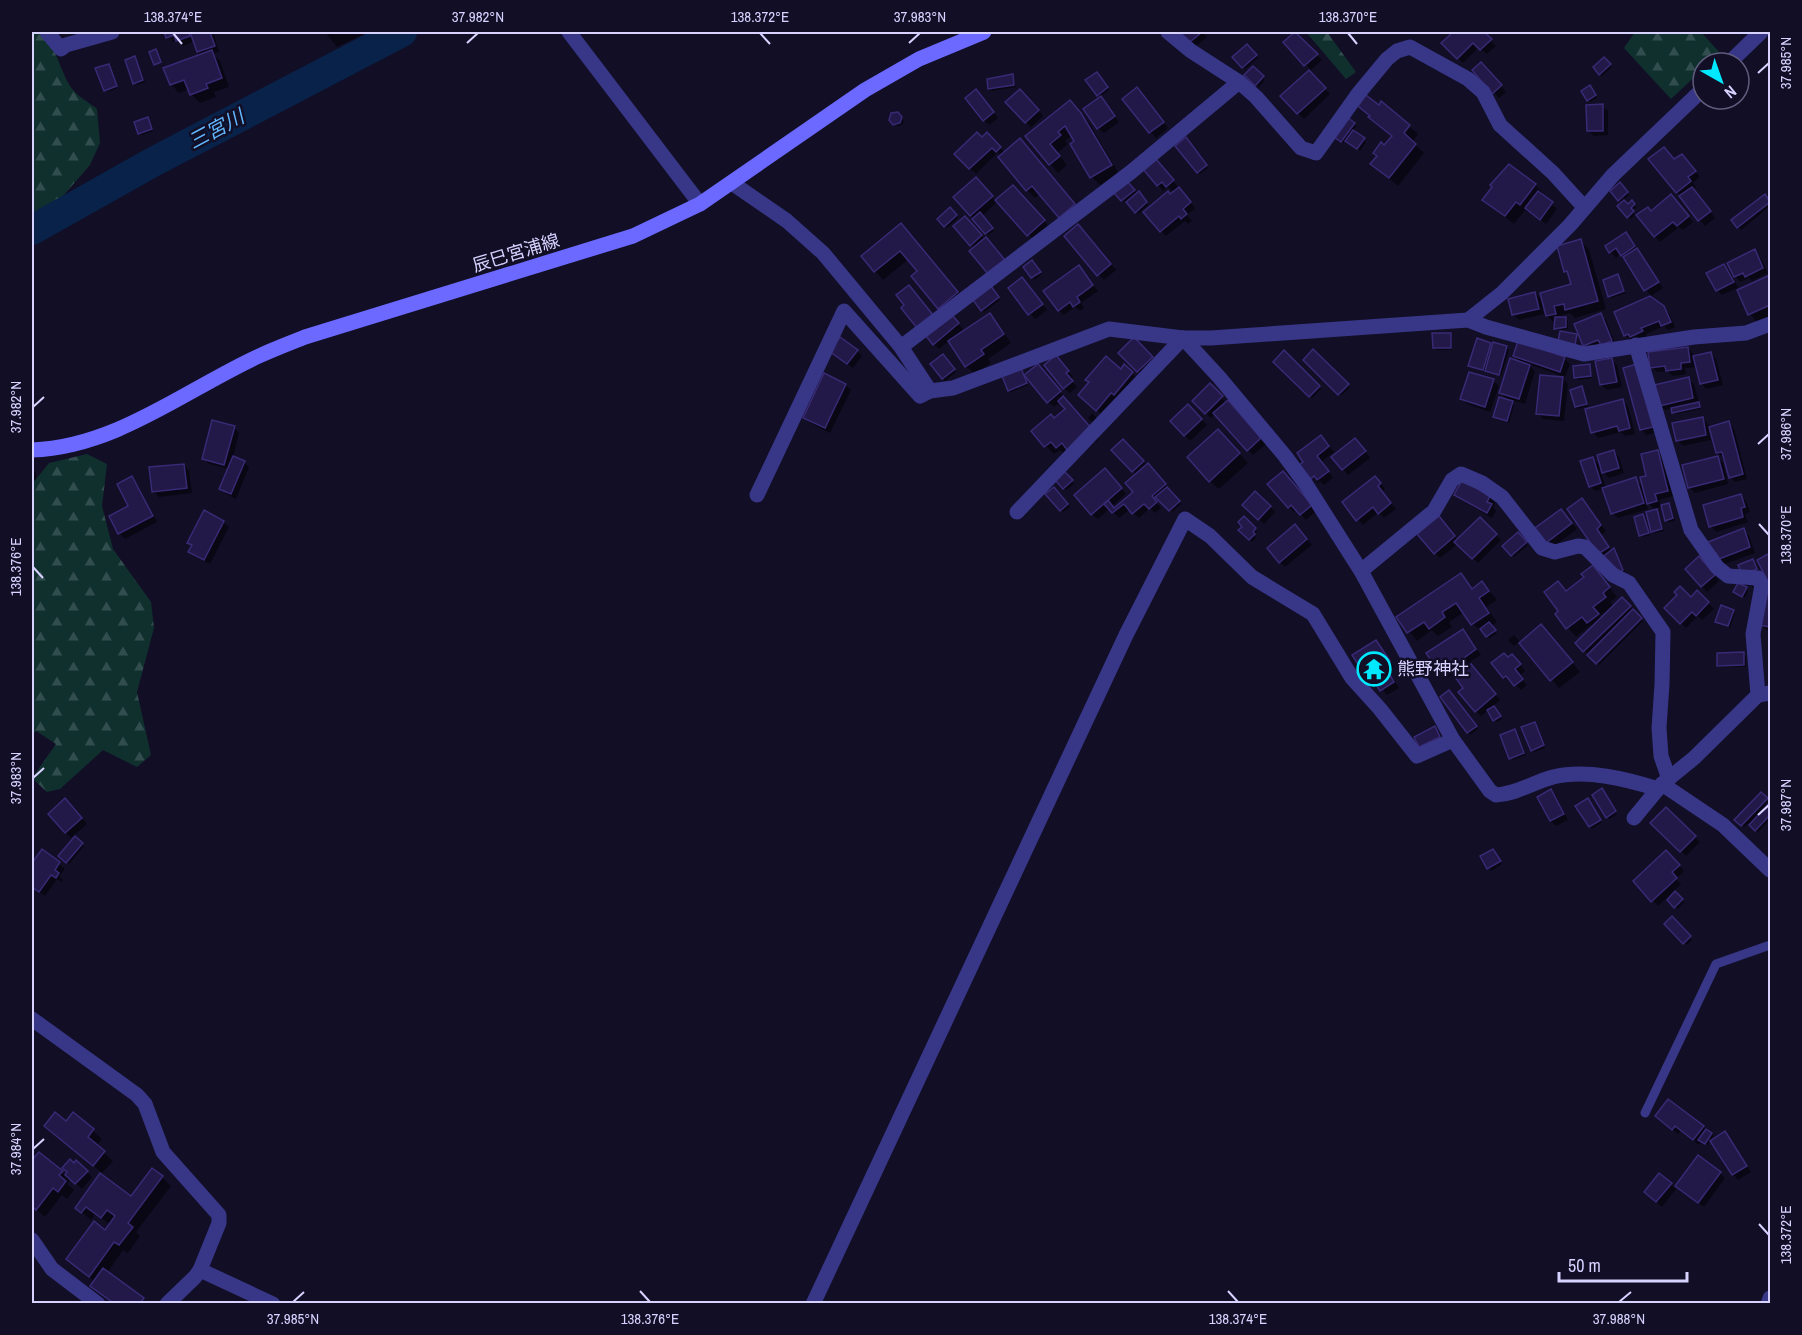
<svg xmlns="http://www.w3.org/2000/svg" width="1802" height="1335" font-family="'Archivo Narrow','Noto Sans JP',sans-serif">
	<defs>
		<pattern id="forest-firs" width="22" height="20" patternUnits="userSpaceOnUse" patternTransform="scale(1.5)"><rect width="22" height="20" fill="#10302e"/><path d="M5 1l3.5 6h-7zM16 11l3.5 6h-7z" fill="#324d4d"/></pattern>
	</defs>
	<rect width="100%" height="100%" fill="#110e26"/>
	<g fill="url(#forest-firs)">
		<path d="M32 32C57 35 58 73 74 91 80 98 90 103 97 109L100 143 90 165 56 204 32 218Z"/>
		<path d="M1306 32H1327L1356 72 1346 79Z"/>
		<path d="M1635 32H1701L1720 53 1709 63H1703V69L1671 99 1624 48Z"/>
		<path d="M87 454 107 464 102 506 113 549 151 602 154 628 137 692 151 755 137 767 103 750 60 789 47 792 32 778 56 744 36 731 32 735V484L49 463Z"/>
	</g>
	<g fill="#0007" fill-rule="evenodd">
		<path d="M165 32H191L192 33V32H213L219 52 213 54 220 61 229 87 214 92 216 97 200 103 191 94 190 89 179 93 171 84 202 55 198 51 195 41 183 46 178 41 173 42Z"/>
		<path d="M325 32H368L337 47Z"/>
		<path d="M1182 32H1203L1207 37 1196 46Z"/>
		<path d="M1452 32H1473L1478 36 1482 32 1496 46 1487 54 1479 47 1463 63 1443 44 1453 35Z"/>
		<path d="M1296 33 1322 60 1311 70 1285 43Z"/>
		<path d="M1247 46 1258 58 1245 69 1234 57Z"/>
		<path d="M135 58 145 82 136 85 134 83Z"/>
		<path d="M1604 59 1612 67 1602 76 1595 67Z"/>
		<path d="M109 65 118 88 107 92 105 90Z"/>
		<path d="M1253 68 1265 80 1259 87 1246 75Z"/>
		<path d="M1487 69 1506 92 1499 98 1474 70Z"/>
		<path d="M1309 72 1330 94 1304 119 1283 96Z"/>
		<path d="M1012 76 1016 87 992 91 990 89 988 80Z"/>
		<path d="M1099 76 1109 90 1100 97 1098 95Z"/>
		<path d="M1592 89 1597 98 1590 102 1588 100Z"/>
		<path d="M1142 95 1168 128 1156 138 1124 99Z"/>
		<path d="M1025 96 1043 116 1031 127 1026 122Z"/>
		<path d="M981 97 998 118 989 125 984 120Z"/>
		<path d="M1381 103 1418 134 1412 142 1424 153 1398 186 1372 164 1393 137 1360 106 1379 107Z"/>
		<path d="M1106 104 1119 122 1104 133 1098 128Z"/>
		<path d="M1602 106 1608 111V135L1594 136 1588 130Z"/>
		<path d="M1078 110 1089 123 1119 174 1100 185 1092 177 1073 135 1065 141 1068 144 1057 153 1067 165 1058 173 1027 137Z"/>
		<path d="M897 114 904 121 902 125 897 126 890 119Z"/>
		<path d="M147 119 153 131 142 135 140 133Z"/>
		<path d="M1349 120 1356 126 1353 131 1366 142 1360 151 1346 140 1343 143 1336 137Z"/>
		<path d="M987 134 1005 153 1029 149 1082 214 1068 226 1040 194 1035 198 1027 190 998 152 976 174 956 154Z"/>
		<path d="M1188 142 1208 168 1200 174 1198 172Z"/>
		<path d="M1651 159 1687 161 1700 177 1693 183 1696 187 1693 189 1715 218 1705 226Z"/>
		<path d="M1161 166 1195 208 1187 215 1192 221 1188 224 1185 221 1166 236 1161 231 1171 195 1174 193 1168 187 1163 191 1145 170Z"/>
		<path d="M1126 182 1148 205 1138 214 1127 201 1125 202 1115 192Z"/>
		<path d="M981 184 996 201 1018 192 1049 227 1034 240 998 201 982 216 994 231 988 235 955 197Z"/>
		<path d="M1619 184 1629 195 1623 201 1628 206 1632 202 1636 207 1632 211 1635 215 1631 219 1619 206 1623 203 1612 191Z"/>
		<path d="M1535 185 1543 193 1542 196 1557 209 1546 224 1530 211 1529 213 1525 210 1514 224 1484 200Z"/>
		<path d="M1765 196 1770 202V206L1741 230 1733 221Z"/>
		<path d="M1676 202 1693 222 1683 230 1679 227 1660 242 1638 216Z"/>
		<path d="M950 209 958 218 947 228 939 219Z"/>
		<path d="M970 223 985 240 974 248 955 226Z"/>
		<path d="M901 225 966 301 950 315 963 329 956 335 957 337 990 315 998 324 1011 343 988 359 991 363 975 374 966 366 949 341 939 349 934 344 950 318 939 308 919 271 909 259 883 280 875 271Z"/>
		<path d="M1083 231 1116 270 1104 280 1099 275Z"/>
		<path d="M1626 234 1642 256 1663 288 1651 296 1625 257 1621 254 1616 258 1607 247Z"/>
		<path d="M1581 241 1589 250 1606 309 1575 318 1570 313 1562 315 1563 318 1568 320V329L1558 330 1556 324 1547 316 1545 307 1542 308 1544 314 1519 320 1513 315 1510 300 1535 293 1544 302 1573 285 1571 276 1565 271Z"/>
		<path d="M1754 251 1760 257 1768 273 1752 281 1749 278 1740 282 1735 276Z"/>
		<path d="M1034 264 1042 274 1035 280 1025 267Z"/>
		<path d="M1724 266 1731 272 1738 288 1722 295 1717 290Z"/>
		<path d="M1079 267 1098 291 1081 303 1084 308 1080 311 1075 307 1064 315 1059 310Z"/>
		<path d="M1618 276 1626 293 1612 298 1610 296Z"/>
		<path d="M1770 276V317L1758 323 1750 314 1739 291Z"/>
		<path d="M1028 284 1047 310 1035 319 1010 288Z"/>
		<path d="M991 288 1000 300 984 312 975 300Z"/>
		<path d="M1663 307 1669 313 1675 327 1668 330 1664 326 1646 334 1647 337 1631 341 1625 335Z"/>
		<path d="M1600 315 1606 320 1616 346 1589 351 1584 345Z"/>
		<path d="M1450 334 1452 336V350H1436L1434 348Z"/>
		<path d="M1134 339 1157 363 1143 376 1120 353Z"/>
		<path d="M1491 344 1494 347 1507 348 1509 350 1501 376 1470 365Z"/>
		<path d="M1688 348 1693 354 1694 358 1711 354 1716 359 1723 385 1706 389 1701 383 1697 367 1685 368 1686 374 1673 376 1668 371 1657 372 1652 367Z"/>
		<path d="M857 351 862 356 853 368 836 356Z"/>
		<path d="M1313 351 1350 387 1341 396 1305 360Z"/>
		<path d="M1284 352 1321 389 1312 398 1275 362Z"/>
		<path d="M1515 356 1564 358 1570 364 1565 377 1528 364 1535 371 1525 404 1508 399 1514 405 1509 423 1494 417 1510 402 1500 392 1522 364Z"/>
		<path d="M945 358 956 372 945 381 943 378Z"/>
		<path d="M1612 360 1617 365 1622 387 1607 390 1601 385Z"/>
		<path d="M1061 362 1073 377 1070 379 1077 387 1070 393 1064 388Z"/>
		<path d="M1589 366 1591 368 1592 378 1578 380 1576 377Z"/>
		<path d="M1124 367 1141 382 1106 418 1089 403Z"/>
		<path d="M1625 369 1658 432 1646 435 1641 429Z"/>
		<path d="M1020 370 1028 385 1011 392 1009 390Z"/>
		<path d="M1044 371 1065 398 1064 399 1099 439 1077 457 1066 455 1060 450 1054 454 1033 431 1054 420 1067 409 1060 402 1054 407 1048 402Z"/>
		<path d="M1563 378 1568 384 1564 421 1543 419 1538 413Z"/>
		<path d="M1689 379 1694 384 1701 409 1676 414 1673 409 1665 410 1660 405Z"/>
		<path d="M1493 381 1499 386 1490 412 1467 404 1462 399Z"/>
		<path d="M845 385 851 390 830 433 810 423 805 417Z"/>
		<path d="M1210 386 1266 444 1253 455 1216 414 1211 418 1194 401Z"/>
		<path d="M1581 388 1588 406 1578 409 1576 407Z"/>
		<path d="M1622 401 1628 406 1635 434 1625 436 1621 432 1598 438 1593 432Z"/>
		<path d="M1188 406 1207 425 1190 441 1172 421Z"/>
		<path d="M1092 413 1100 421 1095 425 1088 418Z"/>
		<path d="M1702 419 1708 424 1709 428 1729 423 1734 429 1747 479 1735 482 1730 477 1725 458 1718 453 1711 430H1709L1711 440 1683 446 1677 440Z"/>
		<path d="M234 427 239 433 233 457 244 462 249 467 236 499 226 494 221 489 229 469 209 464 203 458Z"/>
		<path d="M1226 439 1248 463 1219 489 1210 481Z"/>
		<path d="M1123 441 1153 471 1181 504 1172 512 1159 499 1156 502 1161 508 1155 513 1150 508 1139 518 1130 509 1119 518 1110 508 1098 519 1092 514 1110 476 1126 494 1112 506 1115 509 1135 492 1137 475 1113 450Z"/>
		<path d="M1326 442 1334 452 1321 462 1333 478 1324 485 1320 481 1317 483 1302 465Z"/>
		<path d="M1360 445 1370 458 1348 475 1333 457Z"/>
		<path d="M1614 452 1619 457 1624 473 1609 478 1599 468 1606 488 1635 479 1644 488 1657 452 1663 457 1673 496 1659 500 1661 506 1669 504 1671 507 1675 521 1669 522 1666 520 1663 506 1654 509 1646 501 1648 509 1618 518 1612 513 1604 489 1595 491 1590 486 1593 458 1602 468Z"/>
		<path d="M1717 458 1723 463 1728 484 1695 493 1689 487Z"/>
		<path d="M184 465 189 471 192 493 159 497 153 491Z"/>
		<path d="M32 469 36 473V480H32Z"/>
		<path d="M1064 473 1074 484 1066 490 1057 480Z"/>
		<path d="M1282 473 1316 511 1306 520 1297 510 1294 512 1269 484Z"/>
		<path d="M132 478 137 484 157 522 125 539 119 533 130 507Z"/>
		<path d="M1463 482 1490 497 1495 503 1493 507 1496 511 1492 518 1461 500 1456 494Z"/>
		<path d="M1380 483 1385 489 1382 492 1396 509 1384 518 1379 512 1363 525 1344 503Z"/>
		<path d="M1053 489 1070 507 1063 512 1047 494Z"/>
		<path d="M1255 494 1275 512 1264 524 1244 505Z"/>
		<path d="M1741 496 1746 501 1750 512 1745 514 1748 522 1716 532 1711 526Z"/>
		<path d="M1582 500 1606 531 1601 535 1612 552 1616 553 1625 572 1621 575 1599 553Z"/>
		<path d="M1657 511 1664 531 1655 533 1653 531Z"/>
		<path d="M1566 516 1577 529 1553 547 1547 542Z"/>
		<path d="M1643 516 1650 535 1643 537 1641 535Z"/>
		<path d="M1244 518 1257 532 1254 535 1256 538 1252 542 1240 530 1244 527Z"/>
		<path d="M1480 519 1501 540 1478 563 1458 544 1440 558 1435 553 1444 524 1458 540Z"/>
		<path d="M223 522 229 527 210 564 195 557 190 551 193 546 189 542Z"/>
		<path d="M1743 530 1749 536 1755 553 1725 564 1720 559Z"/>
		<path d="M1300 531 1312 545 1285 567 1280 562Z"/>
		<path d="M1518 534 1528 545 1514 557 1504 546Z"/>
		<path d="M1704 564 1719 581 1707 592 1687 569Z"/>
		<path d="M1593 567 1617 597 1610 602 1614 607 1622 599 1643 621 1599 665 1577 643 1593 627 1591 625 1576 637 1557 614 1567 592 1586 577ZM1608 610 1609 612 1602 619 1600 616Z"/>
		<path d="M1461 575 1473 589 1482 583 1497 600 1486 607 1497 622 1491 626 1497 633 1490 638 1473 624 1464 612 1449 622 1452 627 1438 636 1432 630 1417 641 1398 618Z"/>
		<path d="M1746 589 1748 591 1745 598 1735 592Z"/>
		<path d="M1767 589H1770V631L1767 630 1761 625Z"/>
		<path d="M1697 592 1714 609 1702 620 1698 616 1686 628 1666 608 1691 599Z"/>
		<path d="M1733 611 1735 613 1730 628 1717 621Z"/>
		<path d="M1463 631 1481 655 1468 663 1470 666 1476 671 1500 700 1493 706 1502 719 1497 722 1489 710 1481 716 1476 711 1465 688 1467 667 1446 678 1428 653Z"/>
		<path d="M1550 634 1580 672 1559 688 1520 641 1514 646 1508 640 1514 635 1521 643Z"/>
		<path d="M1376 642 1394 667 1388 670 1399 688 1387 695 1375 680 1372 682 1367 676Z"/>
		<path d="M1743 654 1746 656V667H1721L1718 665Z"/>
		<path d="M1508 659 1518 661 1525 671 1519 676 1527 685 1521 690 1512 681 1510 683 1493 663Z"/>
		<path d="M1451 694 1478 729 1470 735 1442 698Z"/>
		<path d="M1537 726 1545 748 1534 752 1532 750Z"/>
		<path d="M1514 730 1526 755 1513 760 1511 758Z"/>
		<path d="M1551 791 1556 796 1568 820 1556 826 1551 821Z"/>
		<path d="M1604 792 1617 814 1609 819 1607 817Z"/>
		<path d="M1761 794 1770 803V819L1758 832 1749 823 1744 827 1737 820Z"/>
		<path d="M1590 802 1602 822 1592 829 1590 826Z"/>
		<path d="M70 806 87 824 71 838 50 814Z"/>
		<path d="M1666 809 1700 842 1686 856 1652 823Z"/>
		<path d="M75 838 84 846 69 864 60 856Z"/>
		<path d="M42 851 65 869 59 876 63 880 62 882 57 879 45 896 32 887V866Z"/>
		<path d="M1666 852 1684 871 1676 879 1681 884 1658 906 1635 881Z"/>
		<path d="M1495 853 1502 864 1491 871 1482 857Z"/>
		<path d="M1675 894 1684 902 1678 909 1669 900Z"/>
		<path d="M1672 918 1692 940 1687 945 1667 924Z"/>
		<path d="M73 1114 102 1139 96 1146 113 1161 102 1173 46 1126 66 1123Z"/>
		<path d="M1662 1122 1703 1127 1714 1136 1707 1145 1702 1141 1699 1145 1681 1131 1678 1134Z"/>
		<path d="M1725 1133 1751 1172 1738 1180 1733 1174Z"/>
		<path d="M39 1154 66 1176 77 1162 92 1177 82 1189 71 1179 67 1184 74 1190 67 1199 62 1195 45 1217 32 1206V1171L34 1167 32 1162Z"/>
		<path d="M1720 1173 1725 1178 1704 1207 1683 1192Z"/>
		<path d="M162 1177 171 1186 136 1232 140 1236 128 1253 123 1250 107 1273 148 1304H115L98 1291 92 1286 95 1282 68 1259 106 1232 111 1225 95 1214 91 1220 77 1208 132 1198Z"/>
		<path d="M1671 1184 1676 1189 1662 1207 1651 1198Z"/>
	</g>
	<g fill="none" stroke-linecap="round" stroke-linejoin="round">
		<path stroke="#092249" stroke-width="30" d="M32 230 153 162 402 32"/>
	</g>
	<g fill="#221948" stroke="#382a75" stroke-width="1.5">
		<path d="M164 32H188L190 36 176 41 174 35 166 38Z"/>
		<path d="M190 32H210L215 46 197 52Z"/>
		<path d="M1180 32H1202L1190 42Z"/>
		<path d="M1295 32 1318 54 1304 66 1283 42Z"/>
		<path d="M1450 32H1476L1478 33 1484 32 1492 39 1480 50 1473 43 1457 59 1441 43 1450 35Z"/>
		<path d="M1247 44 1257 55 1242 68 1232 57Z"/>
		<path d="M156 49 161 62 154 65 149 52Z"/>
		<path d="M212 50 222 78 206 84 208 88 190 95 184 80 170 85 163 68Z"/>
		<path d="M135 56 143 80 133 84 125 60Z"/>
		<path d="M1604 57 1611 64 1599 75 1593 67Z"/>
		<path d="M1481 62 1502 85 1492 94 1472 70Z"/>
		<path d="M109 64 117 86 104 91 95 68Z"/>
		<path d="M1253 66 1264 76 1255 86 1244 75Z"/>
		<path d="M1309 70 1326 88 1297 114 1280 96Z"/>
		<path d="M1097 72 1108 87 1097 96 1085 80Z"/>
		<path d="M1013 74 1014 85 988 89 987 79Z"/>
		<path d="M1590 85 1596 95 1587 101 1581 91Z"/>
		<path d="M1137 87 1164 122 1149 133 1122 99Z"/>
		<path d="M976 89 994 112 983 121 965 98Z"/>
		<path d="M1020 89 1039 110 1025 123 1005 102Z"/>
		<path d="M1366 95 1379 105 1381 101 1410 125 1404 133 1416 144 1389 178 1370 164 1377 156 1373 153 1381 142 1384 145 1392 136 1368 117 1370 116 1358 106Z"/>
		<path d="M1101 96 1115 116 1097 129 1083 109Z"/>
		<path d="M1070 100 1081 113 1112 165 1090 178 1070 144 1074 141 1065 126 1058 132 1061 135 1050 144 1060 156 1049 165 1025 136Z"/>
		<path d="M1603 104V131H1587L1586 105Z"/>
		<path d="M898 112 902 117 900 123 893 125 889 120 891 113Z"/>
		<path d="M148 117 152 129 138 134 134 122Z"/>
		<path d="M1348 118 1355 123 1341 142 1334 137Z"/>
		<path d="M1353 130 1365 138 1357 149 1345 141Z"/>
		<path d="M977 132 982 137 987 132 1001 147 996 152 992 148 969 169 954 154Z"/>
		<path d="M1186 137 1207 165 1197 173 1175 146Z"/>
		<path d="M1020 138 1075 204 1059 218 1032 186 1026 191 998 157Z"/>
		<path d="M1664 147 1674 159 1682 154 1696 171 1688 177 1691 181 1676 193 1648 159Z"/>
		<path d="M1156 159 1174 180 1166 187 1162 182 1157 186 1143 169Z"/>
		<path d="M1509 164 1536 184 1520 205 1516 202 1505 216 1482 200 1492 187 1490 185Z"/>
		<path d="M976 177 993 196 970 216 953 197Z"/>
		<path d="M1126 180 1135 190 1121 201 1113 192Z"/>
		<path d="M1620 182 1628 192 1618 201 1610 191Z"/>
		<path d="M1013 185 1045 220 1027 236 995 200Z"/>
		<path d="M1179 187 1191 202 1183 209 1187 214 1181 219 1179 216 1160 232 1143 212 1168 191 1170 194Z"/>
		<path d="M1692 187 1711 211 1698 221 1679 196Z"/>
		<path d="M1139 191 1147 202 1135 213 1126 202Z"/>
		<path d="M1538 191 1553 202 1540 220 1525 208Z"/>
		<path d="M1671 194 1689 216 1677 226 1673 222 1654 237 1636 215 1648 207 1651 211Z"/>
		<path d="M1765 194 1770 202 1737 228 1731 220Z"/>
		<path d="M1624 200 1628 204 1632 200 1635 204 1631 208 1634 211 1627 218 1617 206Z"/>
		<path d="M950 207 957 215 944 227 937 219Z"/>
		<path d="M980 212 993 228 985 234 972 219Z"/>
		<path d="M965 216 982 235 970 246 953 226Z"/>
		<path d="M901 223 958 292 938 309 911 276 917 271 900 251 874 272 861 256Z"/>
		<path d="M1078 224 1111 264 1097 276 1064 236Z"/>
		<path d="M1626 232 1635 246 1621 256 1616 248 1609 253 1605 246Z"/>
		<path d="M986 237 1005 260 988 274 969 251Z"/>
		<path d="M1581 239 1598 301 1565 310 1564 304 1554 306 1556 314 1546 316 1540 293 1571 284 1567 271 1564 272 1557 246Z"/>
		<path d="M1637 248 1659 282 1644 291 1623 257Z"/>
		<path d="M1755 249 1763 268 1745 277 1743 273 1734 277 1727 263Z"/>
		<path d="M1032 260 1041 272 1031 278 1023 267Z"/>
		<path d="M1724 264 1734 282 1716 291 1706 273Z"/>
		<path d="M1079 265 1093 285 1077 297 1080 302 1073 307 1070 302 1058 311 1043 291Z"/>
		<path d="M1618 274 1624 291 1608 297 1603 280Z"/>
		<path d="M1770 275V305L1748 315 1737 290Z"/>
		<path d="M1022 277 1043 304 1028 315 1008 288Z"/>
		<path d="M909 285 933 315 917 328 901 308 904 305 896 295Z"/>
		<path d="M991 286 999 297 981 311 973 300Z"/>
		<path d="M1535 292 1539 309 1512 315 1508 299Z"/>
		<path d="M1650 296 1664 306 1671 322 1661 326 1659 321 1641 328 1643 331 1630 337 1628 334 1624 336 1614 312Z"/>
		<path d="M990 313 1004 334 981 350 984 354 965 367 948 341Z"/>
		<path d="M1601 313 1612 341 1601 345 1598 340 1583 346 1574 324Z"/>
		<path d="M952 315 959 323 933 345 926 336Z"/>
		<path d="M1555 317H1566V327L1554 329Z"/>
		<path d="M1560 331 1577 334 1575 345 1558 341Z"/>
		<path d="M1432 333H1451V348H1433Z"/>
		<path d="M840 337 858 350 847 364 829 351Z"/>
		<path d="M1134 337 1153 357 1137 372 1118 353Z"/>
		<path d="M1477 338 1491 343 1483 370 1468 366Z"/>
		<path d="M1518 341 1565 357 1560 372 1513 356Z"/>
		<path d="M1493 342 1507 346 1499 375 1485 371Z"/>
		<path d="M1688 347 1690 362 1681 363V369L1666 371 1665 366 1650 368 1648 352Z"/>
		<path d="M1313 349 1349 384 1338 395 1303 360Z"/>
		<path d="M1284 350 1320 386 1309 397 1273 362Z"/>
		<path d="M1711 352 1718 380 1700 384 1693 356Z"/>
		<path d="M943 354 955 369 942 379 930 364Z"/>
		<path d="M1056 355 1069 371 1066 373 1073 381 1063 389 1044 365Z"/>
		<path d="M1106 356 1121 369 1124 364 1133 372 1114 395 1111 393 1096 411 1078 395 1089 382 1085 380Z"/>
		<path d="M1510 358 1530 365 1519 399 1499 393Z"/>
		<path d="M1612 358 1617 382 1600 385 1595 361Z"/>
		<path d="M1038 364 1061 391 1047 403 1024 375Z"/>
		<path d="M1590 364 1591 376 1574 378 1573 366Z"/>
		<path d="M1637 364 1653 427 1640 430 1623 368Z"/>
		<path d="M1021 368 1027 383 1008 391 1002 376Z"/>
		<path d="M1469 372 1494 379 1485 407 1460 399Z"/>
		<path d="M824 373 846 384 825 428 803 418Z"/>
		<path d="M1540 375 1563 377 1559 416 1536 414Z"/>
		<path d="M1689 377 1693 398 1659 406 1654 385Z"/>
		<path d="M1210 383 1223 396 1205 414 1192 401Z"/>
		<path d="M1582 386 1587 404 1575 407 1570 390Z"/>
		<path d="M1063 396 1092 429 1067 450 1062 443 1056 448 1051 442 1044 447 1031 431 1051 414 1054 418 1065 409 1058 401Z"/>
		<path d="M1499 397 1513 401 1507 421 1493 417Z"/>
		<path d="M1623 399 1630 428 1619 431 1617 426 1591 433 1585 409Z"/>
		<path d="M1228 400 1261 438 1247 451 1213 413Z"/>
		<path d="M1699 402 1700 407 1672 413 1671 408Z"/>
		<path d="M1188 404 1202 419 1184 436 1170 421Z"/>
		<path d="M1703 417 1706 435 1676 441 1672 423Z"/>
		<path d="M212 420 235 426 224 465 202 459Z"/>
		<path d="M1729 421 1743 474 1729 478 1722 452 1716 453 1709 427Z"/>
		<path d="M1218 429 1240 453 1209 482 1187 457Z"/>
		<path d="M1321 435 1329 446 1317 456 1329 471 1317 480 1314 476 1311 479 1299 465 1303 462 1297 453Z"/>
		<path d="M1355 438 1366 451 1342 470 1331 457Z"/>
		<path d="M1123 439 1144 461 1132 472 1111 450Z"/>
		<path d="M1614 450 1619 468 1602 473 1597 455Z"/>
		<path d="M1658 450 1668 491 1655 494 1657 501 1647 504 1640 477 1646 476 1641 454Z"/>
		<path d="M233 456 245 461 231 494 219 489Z"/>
		<path d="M1718 456 1724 479 1688 488 1682 465Z"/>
		<path d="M1593 457 1601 483 1589 487 1580 461Z"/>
		<path d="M1148 463 1166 484 1152 496 1157 502 1149 509 1144 504 1132 514 1124 504 1112 513 1104 504 1108 500 1114 508 1133 492 1125 483Z"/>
		<path d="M184 464 187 488 152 492 149 467Z"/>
		<path d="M1105 468 1122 488 1091 515 1074 495Z"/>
		<path d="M1064 471 1073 480 1063 489 1055 480Z"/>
		<path d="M1283 471 1312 505 1300 515 1291 505 1288 508 1267 484Z"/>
		<path d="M132 476 153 516 118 534 109 516 128 506 117 484Z"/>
		<path d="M1375 476 1381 483 1378 486 1391 503 1378 514 1373 507 1356 521 1342 502Z"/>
		<path d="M1636 477 1644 503 1611 514 1602 488Z"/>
		<path d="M1462 480 1490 496 1487 502 1492 504 1487 513 1454 495Z"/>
		<path d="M1054 487 1068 504 1060 511 1045 494Z"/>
		<path d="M1167 487 1180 501 1169 511 1155 497Z"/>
		<path d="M1255 491 1271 506 1258 520 1242 505Z"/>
		<path d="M1741 494 1745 507 1741 508 1743 517 1709 527 1703 505Z"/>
		<path d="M1582 498 1601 525 1597 529 1609 547 1598 554 1567 509Z"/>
		<path d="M1669 503 1673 518 1665 521 1661 505Z"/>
		<path d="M1561 509 1572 523 1546 543 1535 528Z"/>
		<path d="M1657 509 1662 529 1651 532 1646 512Z"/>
		<path d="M204 510 224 521 204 560 188 552 192 545 187 543Z"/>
		<path d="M1643 514 1649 533 1639 536 1634 517Z"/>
		<path d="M1244 516 1256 528 1253 532 1255 534 1249 540 1238 530 1242 527 1238 522Z"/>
		<path d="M1439 516 1455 536 1434 554 1417 534Z"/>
		<path d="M1480 517 1497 534 1472 559 1454 542Z"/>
		<path d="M1295 524 1307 539 1279 563 1267 548Z"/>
		<path d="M1744 528 1750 547 1719 559 1716 553 1712 554 1708 542Z"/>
		<path d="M1518 532 1527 542 1511 556 1502 546Z"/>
		<path d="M1614 548 1623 570 1617 574 1604 556Z"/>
		<path d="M1770 553V580L1768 582 1757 560Z"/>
		<path d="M1699 556 1715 575 1701 587 1685 569Z"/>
		<path d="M1753 559 1757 569 1742 575 1738 565Z"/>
		<path d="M1593 565 1610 587 1603 593 1606 597 1593 607 1599 614 1587 623 1582 617 1566 629 1555 614 1558 611 1544 592 1558 581 1566 591 1584 577 1581 574Z"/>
		<path d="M1461 573 1472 589 1482 581 1489 591 1479 598 1489 613 1471 625 1456 603 1442 612 1445 617 1429 629 1424 622 1407 633 1396 617Z"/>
		<path d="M1738 583 1747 587 1742 597 1733 592Z"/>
		<path d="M1680 586 1691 597 1697 590 1709 602 1696 616 1692 612 1680 624 1664 608 1677 595 1674 592Z"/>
		<path d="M1766 587 1770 588V627L1759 625Z"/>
		<path d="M1622 597 1631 606 1583 652 1575 643Z"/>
		<path d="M1721 605 1734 610 1728 626 1715 622Z"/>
		<path d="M1633 609 1642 618 1596 664 1587 655Z"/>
		<path d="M1489 622 1496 630 1486 637 1480 629Z"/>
		<path d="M1541 624 1573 662 1550 681 1519 643Z"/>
		<path d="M1463 629 1476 649 1464 658 1465 660 1439 673 1426 653Z"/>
		<path d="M1376 640 1390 661 1384 664 1394 682 1380 691 1370 674 1366 677 1352 655Z"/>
		<path d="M1744 652V665L1717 666V653Z"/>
		<path d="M1504 653 1508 657 1512 654 1521 664 1515 669 1523 679 1514 686 1506 676 1503 678 1491 663Z"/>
		<path d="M1471 664 1496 694 1475 712 1458 692 1463 688 1455 677Z"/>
		<path d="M1449 690 1477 726 1467 733 1440 697Z"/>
		<path d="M1494 706 1501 716 1493 721 1487 710Z"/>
		<path d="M1535 722 1544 745 1531 751 1521 727Z"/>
		<path d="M1435 726 1440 737 1419 747 1414 737Z"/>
		<path d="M1515 729 1524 753 1509 759 1500 735Z"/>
		<path d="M1602 788 1616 811 1606 818 1592 795Z"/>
		<path d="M1551 789 1564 814 1550 821 1537 797Z"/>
		<path d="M1761 792 1768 798 1741 826 1734 820Z"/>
		<path d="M65 798 82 818 65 833 48 814Z"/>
		<path d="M1588 798 1601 820 1589 827 1575 806Z"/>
		<path d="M1770 802V815L1755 831 1749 825Z"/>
		<path d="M1666 807 1696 836 1680 852 1650 823Z"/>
		<path d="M75 836 83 843 66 863 58 856Z"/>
		<path d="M42 849 60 862 55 870 59 873 56 878 51 875 39 892 32 887V863Z"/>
		<path d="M1493 849 1501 861 1487 869 1480 856Z"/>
		<path d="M1666 850 1680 865 1672 872 1677 878 1651 902 1633 881Z"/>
		<path d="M1675 891 1683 899 1674 908 1667 900Z"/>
		<path d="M1672 916 1691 936 1683 944 1664 924Z"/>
		<path d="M1668 1099 1704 1126 1693 1140 1675 1126 1672 1130 1655 1116Z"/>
		<path d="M55 1112 66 1121 73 1112 94 1129 88 1137 105 1151 93 1166 44 1126Z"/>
		<path d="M1706 1129 1712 1133 1705 1144 1698 1140Z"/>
		<path d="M1725 1131 1747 1166 1732 1175 1710 1141Z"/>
		<path d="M39 1152 63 1171 59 1175 66 1181 58 1192 53 1188 36 1210 32 1206V1160Z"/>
		<path d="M1698 1155 1721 1172 1698 1203 1675 1186Z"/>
		<path d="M70 1159 74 1163 76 1160 88 1171 75 1184 65 1175 67 1172 62 1168Z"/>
		<path d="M152 1168 163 1176 128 1223 133 1227 119 1245 114 1242 89 1277 66 1259 94 1221 105 1230 115 1216 107 1210 101 1218 86 1207 81 1213 75 1208 100 1173 131 1196Z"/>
		<path d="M1659 1173 1672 1183 1656 1202 1644 1192Z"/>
		<path d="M103 1268 144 1298 140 1304H115L90 1286Z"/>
	</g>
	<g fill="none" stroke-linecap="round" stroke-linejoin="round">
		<path stroke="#383687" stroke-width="9" d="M1645 1113 1716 964 1770 945"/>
		<g stroke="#383687" stroke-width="15">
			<path d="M47 32 61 49 66 45 112 32"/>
			<path d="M569 32 700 204"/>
			<path d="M1168 32 1191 51 1239 82 1256 97 1301 148 1316 153 1358 94 1387 59 1397 51 1410 47 1468 79 1483 92 1500 125 1553 173 1584 207"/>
			<path d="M1729 63 1761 32"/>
			<path d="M732 183 787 221 823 253 901 347 930 391"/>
			<path d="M1468 320 1502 293 1570 225 1613 175 1703 89"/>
			<path d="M1183 338 1219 377 1285 456 1307 486 1361 571 1453 740 1490 791 1496 795C1516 794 1534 782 1553 777 1587 769 1626 779 1658 789"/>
			<path d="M1636 345 1691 530 1717 567 1728 576 1758 578 1762 585 1753 634 1758 695"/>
			<path d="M901 347 1131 172 1239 82"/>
			<path d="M757 495 844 311 920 396 930 391 953 388 1109 329 1183 338H1211L1468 320 1486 327 1584 354 1694 337 1746 333 1770 324"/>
			<path d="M1017 512 1183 338"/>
			<path d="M1361 571 1434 511 1452 480 1461 474 1482 483 1502 497 1542 548 1555 552 1578 546 1585 547 1613 575 1629 583 1663 632 1662 684 1659 728 1661 756 1669 779"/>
			<path d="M1662 784 1723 825 1770 870"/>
			<path d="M1634 818 1662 784 1694 758 1758 695 1770 693"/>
			<path d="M32 1019 137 1095 145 1104 163 1152 219 1215V1223L200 1270 195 1277 167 1304"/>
			<path d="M32 1240 52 1269 98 1304"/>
			<path d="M200 1270 273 1304"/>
			<path d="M813 1304 1126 635 1185 519 1210 536 1252 577 1313 614 1352 678 1380 709 1417 756 1453 740"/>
			<path d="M1768 1304 1770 1298"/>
		</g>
		<path stroke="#6b69ff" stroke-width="15" d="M32 450C116 447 185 390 259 356 274 349 290 343 305 337L633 236 700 204 865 90 919 59 984 32"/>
	</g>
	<path fill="none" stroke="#d7d2ff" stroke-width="2" d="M173 33 182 44M760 33 770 44M1348 33 1357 44M467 43 478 33M909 43 920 33M1758 73 1769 63M33 407 44 397M1758 444 1769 434M1759 524 1769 535M33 567 43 578M33 778 44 768M1758 815 1769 805M33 1149 44 1139M1759 1224 1769 1235M640 1291 650 1302M1228 1291 1238 1302M293 1302 304 1292M1619 1302 1631 1292"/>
	<defs>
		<symbol id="temple-ring" viewBox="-11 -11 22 22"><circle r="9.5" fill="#110e26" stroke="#00e8fd" stroke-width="1.5"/><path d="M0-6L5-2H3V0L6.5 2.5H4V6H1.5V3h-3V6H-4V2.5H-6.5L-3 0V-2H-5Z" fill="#00e8fd"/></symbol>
	</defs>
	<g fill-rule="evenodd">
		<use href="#temple-ring" x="1355" y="650" width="38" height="38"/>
	</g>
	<g text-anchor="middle" stroke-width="5" stroke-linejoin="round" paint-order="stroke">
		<g font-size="18" fill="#d7d2ff" stroke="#110e26">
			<text transform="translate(516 253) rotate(-17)" y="6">辰巳宮浦線</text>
		</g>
		<g font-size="18" fill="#d7d2ff" stroke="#110e26" text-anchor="start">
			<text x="1397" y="675">熊野神社</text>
		</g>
		<g font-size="20" font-style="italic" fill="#60b8ff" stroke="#110e26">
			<text transform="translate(216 129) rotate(-28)" y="7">三宮川</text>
		</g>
	</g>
	<rect width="1802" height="1335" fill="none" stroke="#110e26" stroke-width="66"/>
	<g transform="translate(1721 81) rotate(140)"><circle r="28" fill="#110e26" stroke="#605c7d" stroke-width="1.5"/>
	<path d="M0-4.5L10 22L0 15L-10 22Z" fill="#00e8fd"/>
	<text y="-9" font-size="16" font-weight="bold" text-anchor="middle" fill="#d7d2ff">N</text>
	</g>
	<path d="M1559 1272v9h128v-9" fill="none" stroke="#d7d2ff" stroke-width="3"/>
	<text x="1568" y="1272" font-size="18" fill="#d7d2ff" stroke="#110e26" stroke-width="4.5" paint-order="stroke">50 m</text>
	<rect x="33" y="33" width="1736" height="1269" fill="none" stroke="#d7d2ff" stroke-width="2"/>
	<g font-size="15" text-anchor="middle" fill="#d7d2ff">
		<text x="173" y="22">138.374°E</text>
		<text x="478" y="22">37.982°N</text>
		<text x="760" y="22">138.372°E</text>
		<text x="920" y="22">37.983°N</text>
		<text x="1348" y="22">138.370°E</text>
		<text transform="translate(1786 63) rotate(-90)" y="5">37.985°N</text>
		<text transform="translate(16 407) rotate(-90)" y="5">37.982°N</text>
		<text transform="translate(1786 434) rotate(-90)" y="5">37.986°N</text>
		<text transform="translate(1786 535) rotate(-90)" y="5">138.370°E</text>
		<text transform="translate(16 567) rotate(-90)" y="5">138.376°E</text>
		<text transform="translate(16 778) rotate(-90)" y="5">37.983°N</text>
		<text transform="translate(1786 805) rotate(-90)" y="5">37.987°N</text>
		<text transform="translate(16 1149) rotate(-90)" y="5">37.984°N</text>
		<text transform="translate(1786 1235) rotate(-90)" y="5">138.372°E</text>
		<text x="293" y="1324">37.985°N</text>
		<text x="650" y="1324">138.376°E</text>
		<text x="1238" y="1324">138.374°E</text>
		<text x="1619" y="1324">37.988°N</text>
	</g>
</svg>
